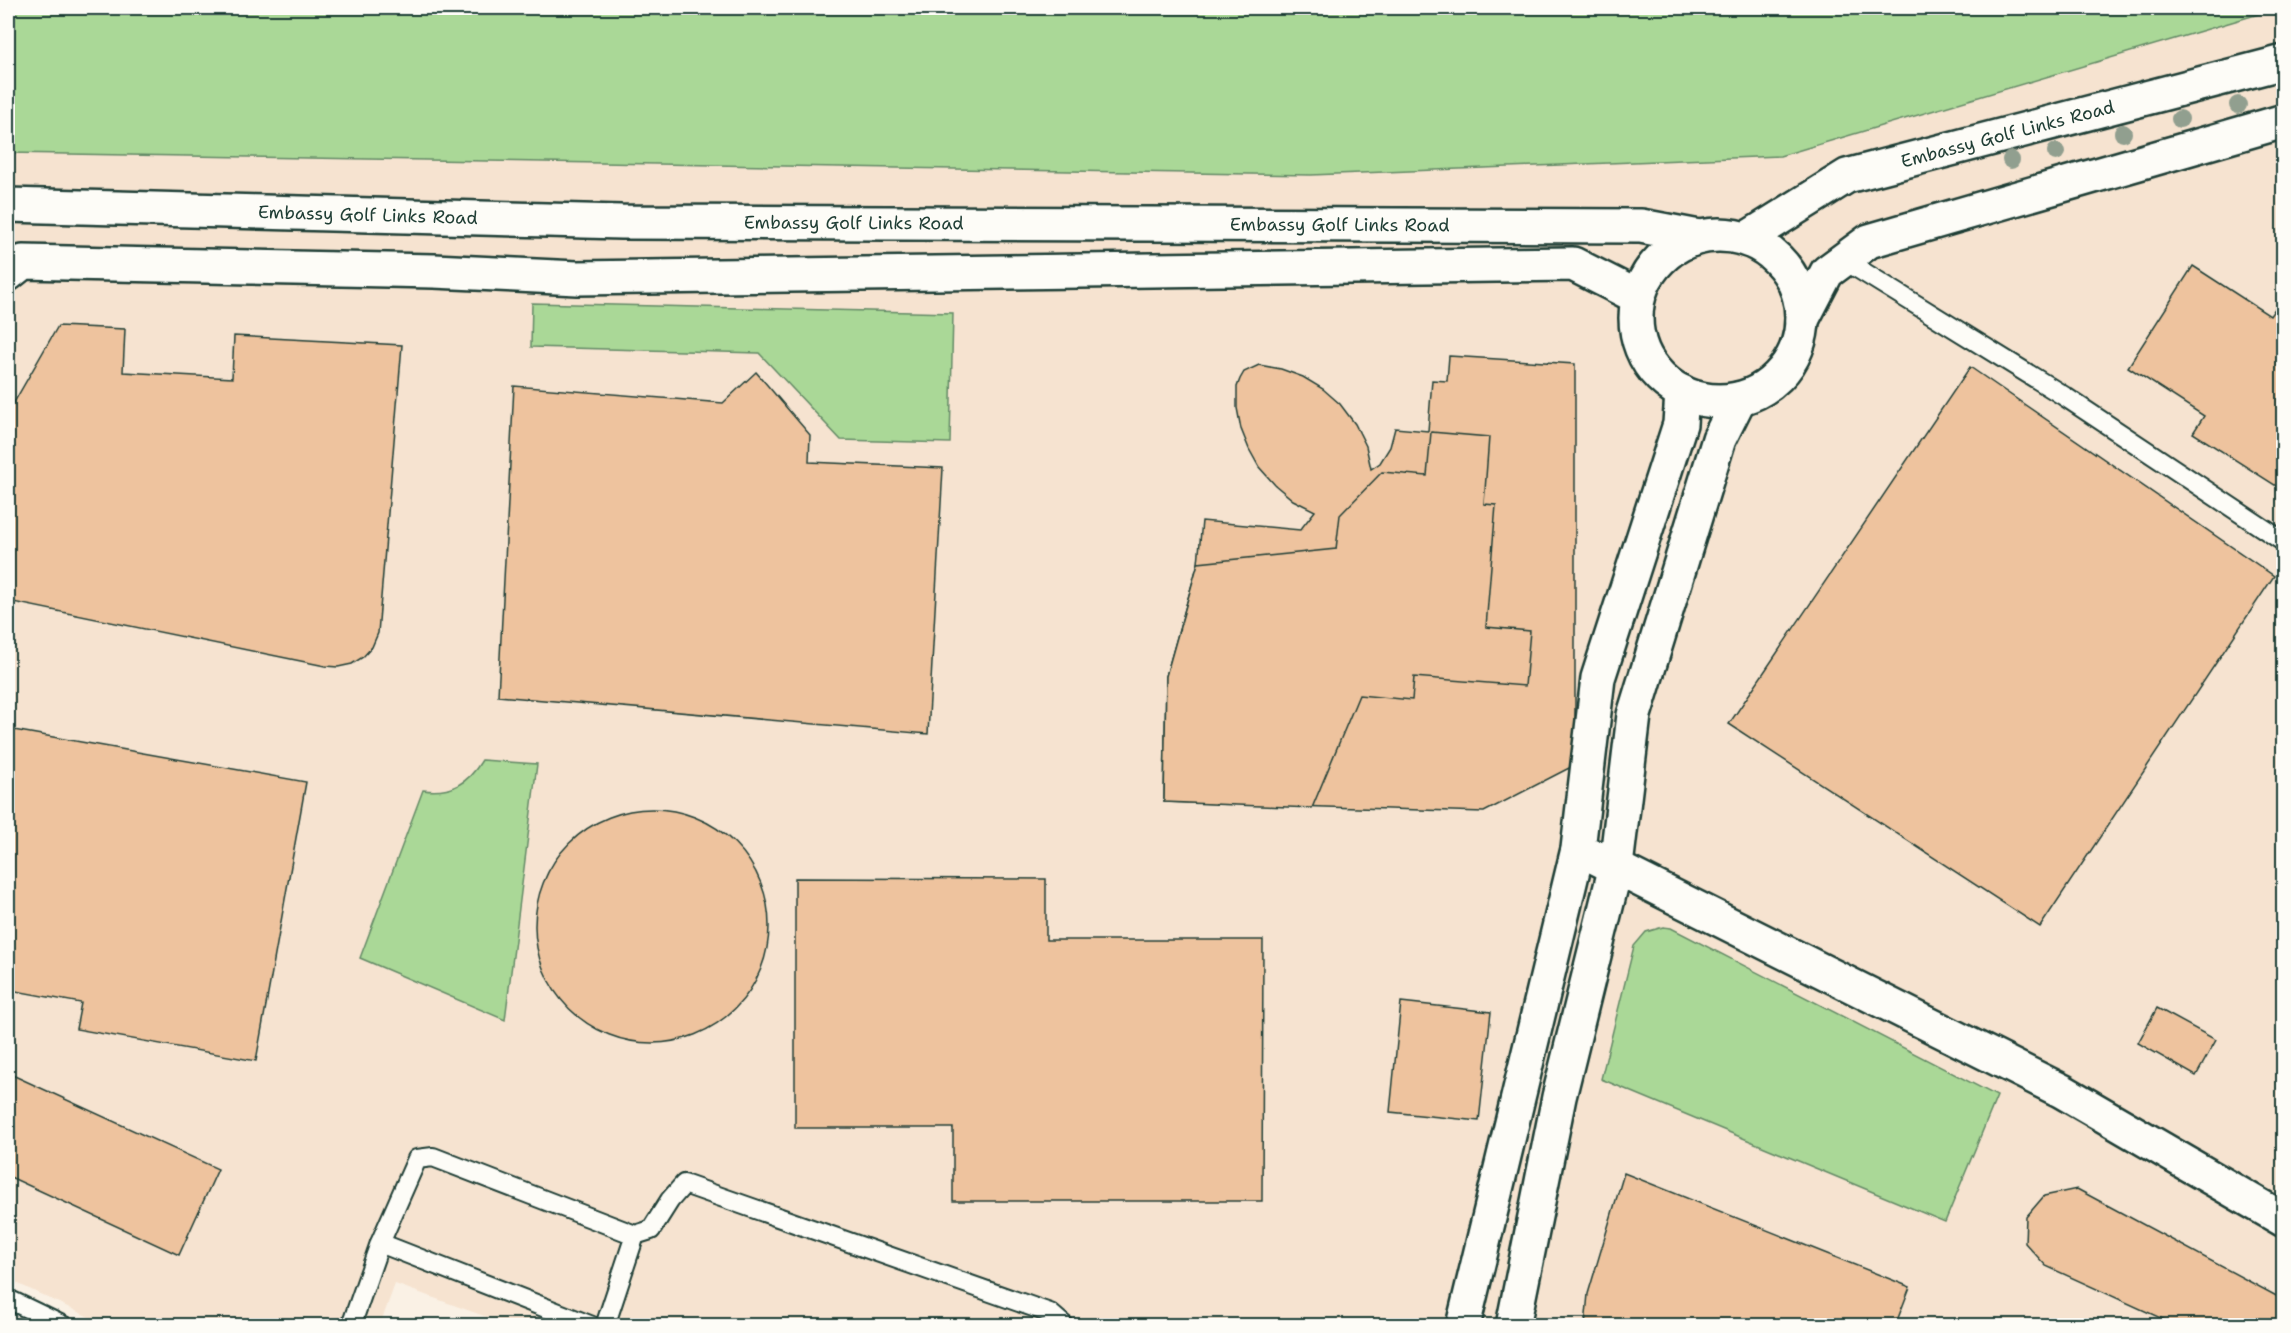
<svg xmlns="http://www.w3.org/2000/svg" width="2291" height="1333" font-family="'Shantell Sans',sans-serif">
	<rect width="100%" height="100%" fill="#faf1e5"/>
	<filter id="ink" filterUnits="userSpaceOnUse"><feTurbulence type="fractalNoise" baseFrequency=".0167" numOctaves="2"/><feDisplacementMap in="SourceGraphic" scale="12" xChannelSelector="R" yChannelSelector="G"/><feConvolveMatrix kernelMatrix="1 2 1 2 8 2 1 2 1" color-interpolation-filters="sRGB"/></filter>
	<g filter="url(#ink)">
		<path fill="#f6e3d0" d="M2279 8H2283V1325L512 1326 395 1284 380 1325 108 1326 8 1279V153L1311 175 1780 156Z"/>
		<g fill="#aad897" stroke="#648a66" stroke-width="1.5">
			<path d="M8 8H2279L1780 156 1311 175 8 153Z"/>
			<path d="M532 303 953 313 950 443 841 440 759 353 531 347Z"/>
			<path d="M482 760 537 764 505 1020 360 958 423 790C450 794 468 784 482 760Z"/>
			<path d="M1663 927 1671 928 1997 1096 1945 1222 1601 1079 1634 946 1646 932Z"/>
		</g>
		<g fill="#eec39e" stroke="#1f3d34" stroke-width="1.5">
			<path d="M2193 266 2270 316 2284 295V491L2193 433 2204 416 2128 367Z"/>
			<path d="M58 326 125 329 123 372 232 378 234 336 402 345 378 633 372 647 363 657 352 664 338 667 325 666 8 601V413Z"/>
			<path d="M1449 356 1575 364V765L1484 812 1164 802 1166 676 1198 563 1202 521 1300 530 1315 511 1293 500 1275 485 1259 467 1249 449 1241 429 1237 408V387L1240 379 1244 372 1259 365 1281 369 1303 377 1323 389 1340 404 1355 424 1366 446 1371 469 1380 463 1390 447 1395 428 1428 431 1432 380 1447 381Z"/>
			<path d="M1970 367 2274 576 2040 927 1729 724Z"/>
			<path d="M756 372 810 435 809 462 943 468 928 734 498 696 514 386 723 403Z"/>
			<path d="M1431 432 1489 437 1484 504 1496 505 1486 627 1530 631 1525 686 1414 677 1412 700 1359 695 1312 808 1164 802 1166 676 1198 563 1336 549 1340 515 1382 472 1427 476Z"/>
			<path d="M8 729 306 782 256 1061 76 1029 81 1003 10 990 14 965 8 964Z"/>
			<circle cx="652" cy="926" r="117"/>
			<path d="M795 878 1046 879V940H1263L1262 1201H953V1128H795Z"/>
			<path d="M1401 1002 1491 1012 1479 1121 1390 1112Z"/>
			<path d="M2157 1008 2216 1040 2196 1076 2138 1043Z"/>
			<path d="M8 1073 218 1169 179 1255 8 1176Z"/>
			<path d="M1624 1173 1910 1287 1895 1326H1585L1588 1294Z"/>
			<path d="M2077 1189 2284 1300V1326H2178L2046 1266 2025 1243 2026 1217 2044 1196Z"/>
		</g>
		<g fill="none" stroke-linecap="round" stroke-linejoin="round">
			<defs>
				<g id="service">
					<path d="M1844 260 2064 396 2284 542"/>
					<path d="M380 1243 592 1326"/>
					<path d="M8 1299 64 1326"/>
					<path d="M351 1326 380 1243 417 1159 433 1157 635 1235 651 1230 670 1200 684 1184 1050 1313 1065 1326"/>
					<path d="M605 1326 635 1235"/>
				</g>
				<g id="minor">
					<path d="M1595 857 2062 1091 2284 1220"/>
					<path d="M1463 1326 1578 849 1598 678 1680 424 1682 392"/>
					<path d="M1513 1326 1559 1097 1616 866 1634 715 1719 439 1739 399"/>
				</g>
				<g id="tertiary">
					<path id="s1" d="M8 205 621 222 1641 226 1699 237"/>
					<circle cx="1719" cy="318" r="83"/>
					<path id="s2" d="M1746 239 1847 176 2284 62"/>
					<path d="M8 274 23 262 434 271 577 278 1573 264 1638 297"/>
					<path d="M1802 320 1827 272 1869 241 2284 121"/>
				</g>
			</defs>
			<use href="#service" stroke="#1f3d34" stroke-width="22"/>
			<use href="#minor" stroke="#1f3d34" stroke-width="38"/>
			<use href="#tertiary" stroke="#1f3d34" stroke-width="38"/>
			<use href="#service" stroke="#fdfcf7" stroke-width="18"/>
			<use href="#minor" stroke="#fdfcf7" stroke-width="33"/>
			<use href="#tertiary" stroke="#fdfcf7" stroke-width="33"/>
		</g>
		<g fill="#919f8f">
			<circle cx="2238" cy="105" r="9"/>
			<circle cx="2180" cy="119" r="9"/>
			<circle cx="2123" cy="133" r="9"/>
			<circle cx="2056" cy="152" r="9"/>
			<circle cx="2011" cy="160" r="9"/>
		</g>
	</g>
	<g text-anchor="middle" stroke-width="4.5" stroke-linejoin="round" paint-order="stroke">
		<g font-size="18" fill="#1f3d34" stroke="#fdfcf7">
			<text dy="6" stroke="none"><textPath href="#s2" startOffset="285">Embassy Golf Links Road</textPath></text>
			<text dy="6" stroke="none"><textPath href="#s1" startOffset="360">Embassy Golf Links Road</textPath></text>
			<text dy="6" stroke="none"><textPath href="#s1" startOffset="846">Embassy Golf Links Road</textPath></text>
			<text dy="6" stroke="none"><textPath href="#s1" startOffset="1332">Embassy Golf Links Road</textPath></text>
		</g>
	</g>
	<rect width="2291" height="1333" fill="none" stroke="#fdfcf7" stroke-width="30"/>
	<rect x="15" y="15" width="2261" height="1303" fill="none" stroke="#1f3d34" stroke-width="2" filter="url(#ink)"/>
</svg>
